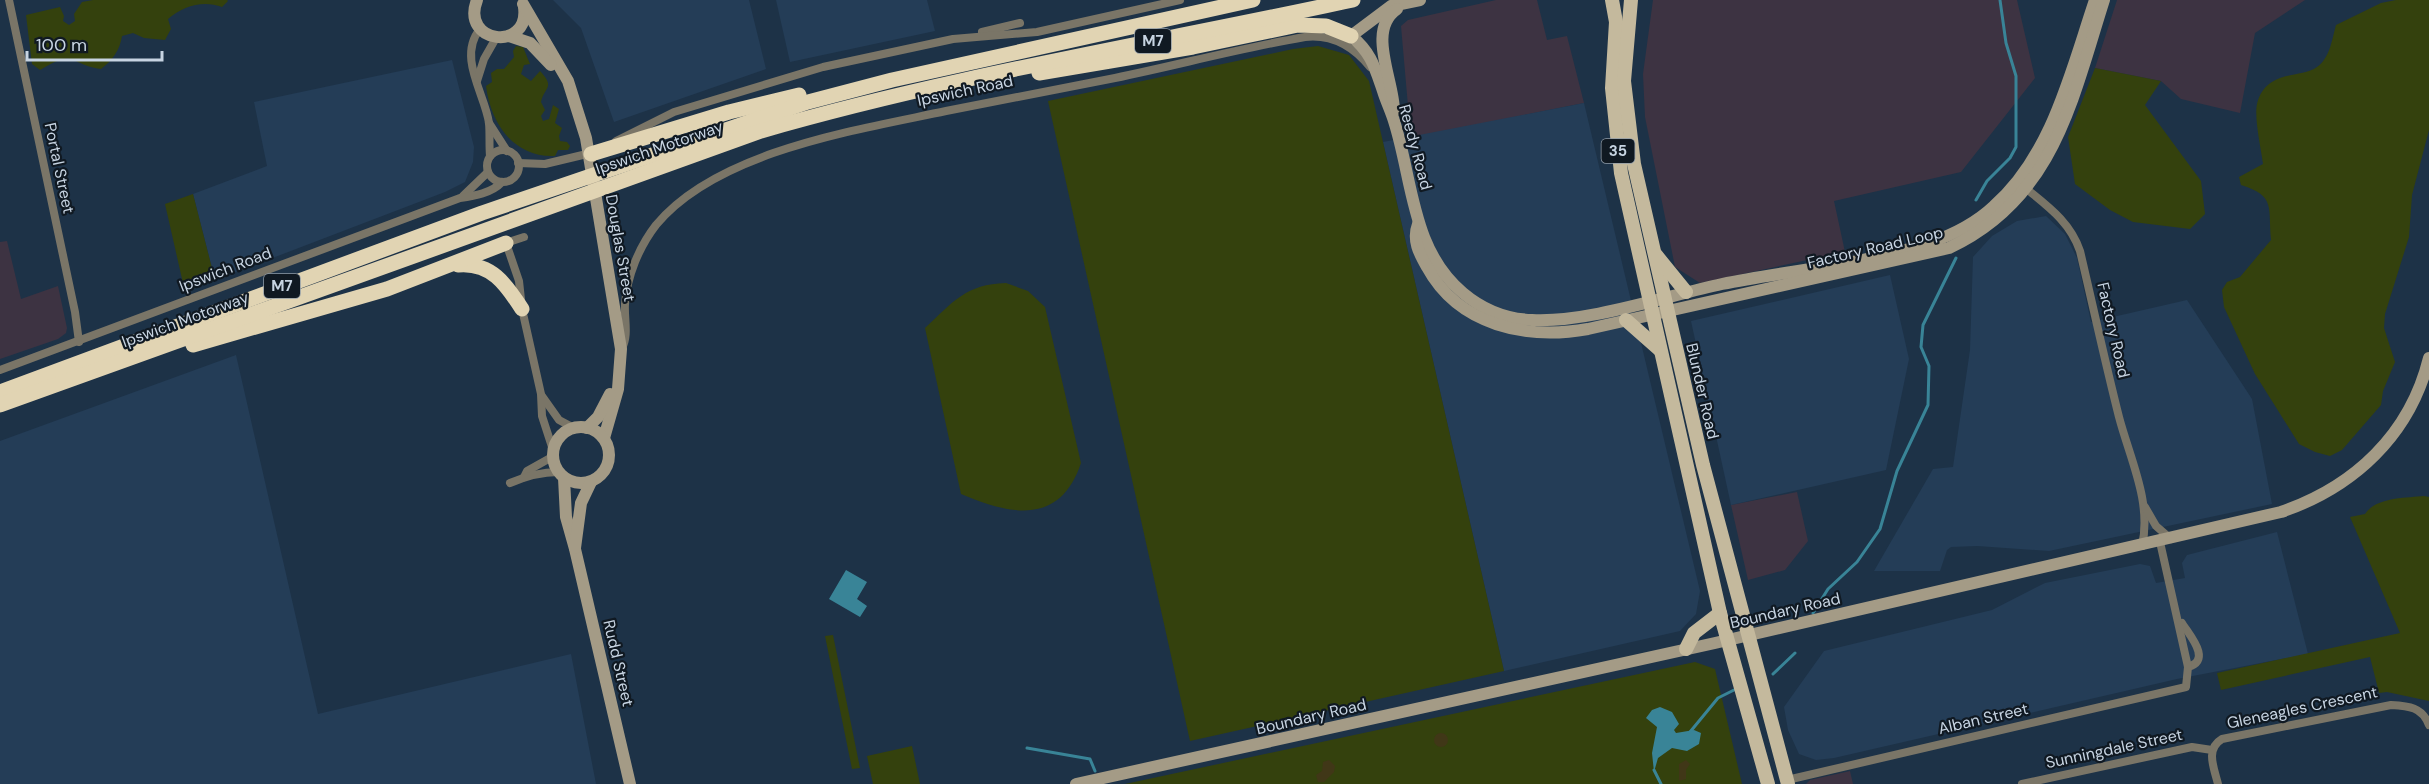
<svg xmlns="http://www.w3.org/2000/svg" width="2429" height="784" font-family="'DM Sans',sans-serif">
	<rect width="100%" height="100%" fill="#1d3247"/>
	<g fill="#3d3342">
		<path d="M1496 0H1537L1547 40 1567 36 1584 103 1415 137 1408 106 1401 26 1408 20Z"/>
		<path d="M1653 0H2017L2035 78 1961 172 1834 201 1845 252 1700 283 1675 267 1645 117 1643 74Z"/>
		<path d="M2117 0H2305L2255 33 2240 113 2181 99 2161 81 2095 68Z"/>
		<path d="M7 241 21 299 58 286 67 328 66 333 58 339 0 359V242Z"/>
		<path d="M1797 492 1808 541 1785 570 1748 580 1731 505Z"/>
		<path d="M1850 771 1853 784H1806L1810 780Z"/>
	</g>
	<g fill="#243d57">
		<path d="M553 0H749L766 69 614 122 581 28Z"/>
		<path d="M776 0H927L935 31 790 62Z"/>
		<path d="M452 60 474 147 473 162 465 182 445 192 215 280 193 194 267 166 254 102Z"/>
		<path d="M1584 103 1700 591 1696 614 1680 631 1504 671 1383 142Z"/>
		<path d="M2046 216 2065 234 2077 258 2091 322 2187 300 2252 399 2272 504 2049 551 1977 546 1951 547 1947 550 1940 571H1874L1933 469 1953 467 1970 350 1973 257 1992 236 2017 221Z"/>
		<path d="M1890 275 1909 359 1886 470 1731 505 1691 321Z"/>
		<path d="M236 355 318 714 571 654 596 784H0V441Z"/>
		<path d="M2277 532 2308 654 2177 679 1834 758 1816 760 1799 754 1788 730 1784 707 1824 651 1992 610 2045 583 2140 564 2150 566 2156 583 2185 578 2182 563 2187 555Z"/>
	</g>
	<g fill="#34410d">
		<path d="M93 0H227L228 1 222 7C203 0 183 6 168 19L171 29 165 40 144 38 133 33 122 36C120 50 112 61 101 69 68 64 76 48 40 70L32 64 26 15 60 7 64 16 63 21 69 25 75 21 74 14 82 2Z"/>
		<path d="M2396 0H2429V130L2412 195 2409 237 2385 314 2384 328 2395 362 2383 391 2381 405 2342 450 2330 456 2315 452 2299 444 2255 374 2224 307 2222 290 2227 282 2240 277 2271 240C2268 207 2276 196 2241 185L2239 177 2263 164C2261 149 2254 118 2257 104 2266 69 2300 79 2317 67 2330 58 2332 39 2336 25L2381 3Z"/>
		<path d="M516 46 523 47 530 64 524 65 521 74 531 81 540 71C556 88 544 87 541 102L545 110 541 116 543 121 549 119 553 105 559 109 555 123 562 128 559 136 560 141 567 142 570 146 568 150H558L555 156C514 158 491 124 486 86L492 82 491 73 497 69H504L514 57 513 51Z"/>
		<path d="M1318 46 1349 55 1369 81 1504 671 1190 741 1048 101 1293 49Z"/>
		<path d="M2095 68 2161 81 2145 105 2201 181 2205 214 2190 229 2133 222 2110 210 2075 184 2068 137Z"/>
		<path d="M193 194 215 280 185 292 165 204Z"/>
		<path d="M1006 283 1028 291 1045 307 1081 463C1060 526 1010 515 961 494L925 328C953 302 966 284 1006 283Z"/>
		<path d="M2424 496 2429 497V701L2387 692 2379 693 2370 657 2221 690 2217 673 2400 633 2350 517 2365 514C2376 497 2406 498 2424 496Z"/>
		<path d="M833 635 860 768 852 769 825 636Z"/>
		<path d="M1695 662 1715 669 1742 784H1125Z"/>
		<path d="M912 746 920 784H873L867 756Z"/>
	</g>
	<g fill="#403717">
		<circle cx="1441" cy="740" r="7"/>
		<path d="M1329 760 1335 766 1334 772 1324 782H1318L1316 775 1322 771 1323 762Z"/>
		<path d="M1686 760 1690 764 1686 770V779L1679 781V764Z"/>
	</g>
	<g fill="#398497">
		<path d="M846 570 867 582 857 599 867 606 860 617 829 599Z"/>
		<path d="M1660 707 1672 712 1679 724 1674 730 1676 733 1694 730 1701 733 1699 744 1687 751 1672 748 1658 758 1654 772 1652 753 1657 727 1646 718 1652 710Z"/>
	</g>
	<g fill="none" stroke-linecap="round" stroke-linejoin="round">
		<g stroke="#398497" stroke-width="3">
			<path d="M1976 200 1987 181 2010 158 2016 147V76L2006 43 2000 0"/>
			<path d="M1813 613 1828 589 1857 562 1880 529 1897 471 1928 405 1929 366 1921 347 1923 325 1956 258"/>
			<path d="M1773 674 1795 653"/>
			<path d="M1690 732 1718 698 1734 690"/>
			<path d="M1027 748 1090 759 1095 771"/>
			<path d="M1654 770 1661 784"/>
		</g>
		<g stroke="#7a7567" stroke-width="8">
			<path d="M9 0 75 312 79 342"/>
			<path d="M480 29C457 57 485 94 489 123 490 134 489 145 490 156"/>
			<path d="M982 32 1020 23"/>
			<path d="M477 81 484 59 496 38"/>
			<path d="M489 123 507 151"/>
			<path d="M616 141 674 112 823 67 953 39 1037 32 1180 0"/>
			<circle cx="503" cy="166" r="16"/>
			<path d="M518 163 545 164 591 153"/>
			<path d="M2023 186C2046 205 2070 221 2080 251 2093 306 2105 362 2119 417 2130 459 2152 502 2142 546"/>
			<path d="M463 196 488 172"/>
			<path d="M524 237 506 243 519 281 522 309 541 394 542 416 553 450"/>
			<path d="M622 348C629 335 624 319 625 304 627 276 639 247 656 225 717 151 857 130 946 111 1002 100 1058 89 1115 78 1178 65 1241 48 1305 37 1332 34 1353 46 1370 67"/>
			<path d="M0 370 460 198C474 196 492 193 502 182"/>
			<path d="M542 396 559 420 574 428"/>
			<path d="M524 477 527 471 552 457"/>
			<path d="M510 483C524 477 542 472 558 472"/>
			<path d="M2145 507 2156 526 2171 539"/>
			<path d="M2182 623C2190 636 2212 660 2188 667"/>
			<path d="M1787 780 2186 687 2188 667 2160 542"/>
			<path d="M2022 784 2192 747 2212 750"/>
			<path d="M2218 784C2214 768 2205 749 2222 739L2391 705C2409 706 2422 707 2429 725"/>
		</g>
		<g stroke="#a49b86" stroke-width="12">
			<path d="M477 0C460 44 530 52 524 7"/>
			<path d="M1420 0 1391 6 1351 36C1371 52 1375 68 1383 91 1386 101 1391 111 1394 121 1413 180 1411 250 1463 293 1482 309 1506 319 1532 320 1587 323 1666 296 1722 284 1790 270 1863 265 1929 243 1952 235 1976 223 1994 206 2052 155 2071 71 2095 0"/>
			<path d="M523 4 568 81 586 138 621 349 618 389 604 438"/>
			<path d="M509 36 530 43 551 65"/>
			<path d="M1394 111C1394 80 1366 30 1397 9"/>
			<path d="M1418 224C1412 240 1419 253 1427 267 1459 326 1527 340 1588 329L1949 248C2054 199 2072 100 2104 0"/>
			<circle cx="581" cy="455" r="28"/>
			<path d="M587 428 598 417 610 394"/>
			<path d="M564 478 566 517 575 549 630 784"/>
			<path d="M575 548 581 503 591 482"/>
			<path d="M1076 784 1715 643 2281 512C2354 487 2410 435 2429 358"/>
		</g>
		<g stroke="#c4b99d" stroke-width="14">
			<path d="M1612 0 1616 22 1612 88 1621 173 1720 613 1768 784"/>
			<path d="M1631 0 1624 81 1634 164 1703 465 1788 784"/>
			<path d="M1656 255 1686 292"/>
			<path d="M1626 320 1660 350"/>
			<path d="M1686 649 1694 633 1720 613"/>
		</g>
		<g stroke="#e1d4b3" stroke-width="15">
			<path d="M1039 73 1193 47 1298 25 1326 26 1351 36"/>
			<path d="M591 154 729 112 799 95"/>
			<path d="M458 265C491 262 506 284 522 309"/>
			<path d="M193 345 387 289 506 243"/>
			<path d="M0 392 482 213 808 102 892 80 1253 0"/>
			<path d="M0 405 761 131C955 75 1155 43 1353 0"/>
		</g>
	</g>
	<g text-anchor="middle" stroke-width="4.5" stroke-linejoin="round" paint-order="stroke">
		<g fill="#101922" stroke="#909ca8" stroke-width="1.5">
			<rect x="1135" y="29" width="36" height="24" rx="4.5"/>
			<rect x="1601.5" y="139" width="33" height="24" rx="4.5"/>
			<rect x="264" y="274" width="36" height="24" rx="4.5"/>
		</g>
		<g font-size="15" font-weight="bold" fill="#c7d4e2">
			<text x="1153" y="46">M7</text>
			<text x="1618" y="156">35</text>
			<text x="282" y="291">M7</text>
		</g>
		<g font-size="16" fill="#c7d4e2" stroke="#101922">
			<text transform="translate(965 90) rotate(-12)" y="6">Ipswich Road</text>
			<text transform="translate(659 147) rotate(-19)" y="6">Ipswich Motorway</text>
			<text transform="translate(1416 147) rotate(75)" y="6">Reedy Road</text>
			<text transform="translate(60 168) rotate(78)" y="6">Portal Street</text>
			<text transform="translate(1875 247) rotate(-13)" y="6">Factory Road Loop</text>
			<text transform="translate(621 248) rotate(80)" y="6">Douglas Street</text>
			<text transform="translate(225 269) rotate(-21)" y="6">Ipswich Road</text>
			<text transform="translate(185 319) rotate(-20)" y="6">Ipswich Motorway</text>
			<text transform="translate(2114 330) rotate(77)" y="6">Factory Road</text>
			<text transform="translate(1703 391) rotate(77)" y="6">Blunder Road</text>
			<text transform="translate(1785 610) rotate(-13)" y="6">Boundary Road</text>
			<text transform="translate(619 663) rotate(77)" y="6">Rudd Street</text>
			<text transform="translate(2302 707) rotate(-12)" y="6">Gleneagles Crescent</text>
			<text transform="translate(1311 716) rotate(-13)" y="6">Boundary Road</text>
			<text transform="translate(1983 718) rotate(-13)" y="6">Alban Street</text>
			<text transform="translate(2114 748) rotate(-12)" y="6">Sunningdale Street</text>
		</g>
	</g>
	<path d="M27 51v9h135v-9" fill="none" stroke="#c7d4e2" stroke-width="3"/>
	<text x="36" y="51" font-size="18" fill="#c7d4e2" stroke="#101922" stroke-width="4.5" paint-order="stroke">100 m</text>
</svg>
